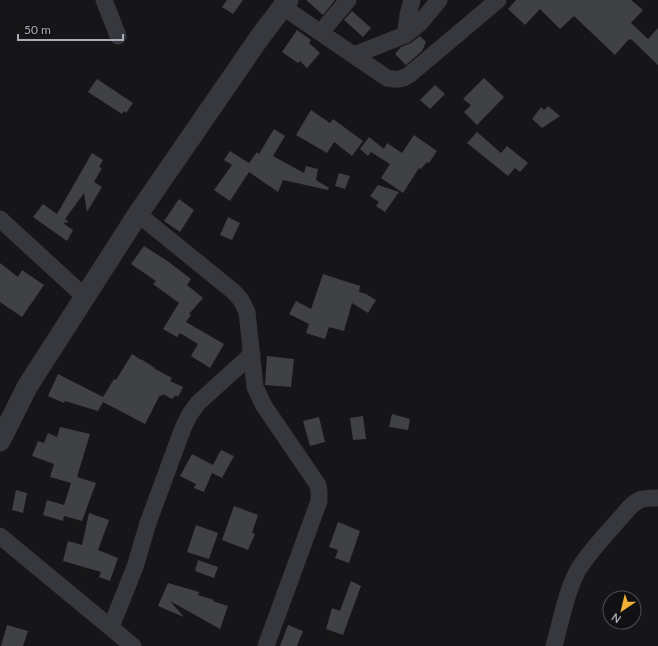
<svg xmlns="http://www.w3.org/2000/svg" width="658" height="646" font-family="Lato,sans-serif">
	<rect width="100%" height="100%" fill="#161618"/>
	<g fill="#404145">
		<path d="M227 0H243L233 14 222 7Z"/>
		<path d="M306 0H335L323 15Z"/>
		<path d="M516 0H631L643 10 631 23 648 39 658 28V65L631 39 630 40 629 39 615 55 574 16 560 29 540 9 525 25 508 9Z"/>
		<path d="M352 11 371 28 363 37 344 20Z"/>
		<path d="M297 30 311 40 309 43 320 53 307 68 300 61 298 63 282 52Z"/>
		<path d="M420 36 426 42 422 51 406 65 395 54 401 47 411 43Z"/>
		<path d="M484 78 504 97 477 125 464 112 471 105 463 99Z"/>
		<path d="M97 79 133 103 126 113 124 111 122 114 88 92Z"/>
		<path d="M435 85 445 94 430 109 420 100Z"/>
		<path d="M548 106 560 116 542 128 532 119 541 107 544 110Z"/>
		<path d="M311 110 330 123 333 119 363 141 352 156 334 142 327 153 296 135Z"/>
		<path d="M274 129 285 136 273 156 304 173 306 166 318 169 316 180 329 188 328 190 283 180 278 192 249 172 230 201 214 190 232 165 224 160 230 151 249 163 257 152 259 154Z"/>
		<path d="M477 132 501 153 507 146 528 163 520 172 515 168 508 176 467 143Z"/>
		<path d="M414 135 437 151 429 163 427 162 421 169 419 168 403 193 381 178 390 164 371 152 368 156 360 149 369 137 384 149 387 143 402 153Z"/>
		<path d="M92 153 103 160 99 167 102 168 94 182 102 187 87 212 84 193 65 219 69 222 63 223 73 230 67 241 33 217 43 204 57 214Z"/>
		<path d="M339 173 350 176 345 189 335 186Z"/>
		<path d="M378 185 399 192 385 212 376 206 379 202 370 196Z"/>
		<path d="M179 199 194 210 180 232 164 221Z"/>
		<path d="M228 217 240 223 232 240 220 235Z"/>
		<path d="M144 246 166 260 191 279 187 285 203 298 189 314 191 315 186 322 224 344 210 368 191 356 198 344 180 333 177 337 163 329 179 303 153 284 156 281 131 264Z"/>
		<path d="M0 263 18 277 22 270 44 285 22 317 0 302Z"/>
		<path d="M323 274 360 286 359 292 366 294 376 300 368 313 352 303 344 331 329 327 325 339 306 333 309 324 289 314 296 301 311 309Z"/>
		<path d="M132 354 141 360V359L155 368V369L172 378 170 381 183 387 178 397 176 395 172 399 163 394 162 396 160 395 145 424 103 402 98 411 65 401 64 403 48 396 58 374 103 397 114 379 116 380Z"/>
		<path d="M267 356 294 359 291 387 265 385Z"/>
		<path d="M392 414 410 419 408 430 389 427Z"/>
		<path d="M363 416 366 439 353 440 350 418Z"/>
		<path d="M319 417 325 442 310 446 303 421Z"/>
		<path d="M60 427 90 434 77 477 96 483 82 521 64 516 63 521 43 515 47 500 64 505 71 483 50 477 54 464 32 456 38 441 44 443 48 433 57 437Z"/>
		<path d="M221 450 234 456 222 478 212 473 204 492 194 488 196 484 180 476 192 454 213 465Z"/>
		<path d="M16 490 27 493 23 513 12 510Z"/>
		<path d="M234 506 258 515 252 533 255 534 248 550 222 540Z"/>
		<path d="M89 513 109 520 98 550 118 558 110 581 99 577 101 572 63 561 68 541 82 545Z"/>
		<path d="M338 522 360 531 349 563 335 558 338 550 329 547Z"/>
		<path d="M196 525 218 533 209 559 187 552Z"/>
		<path d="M198 560 218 567 214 578 195 571Z"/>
		<path d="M351 581 361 586 343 635 326 629 332 608 340 611Z"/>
		<path d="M168 583 199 592 198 595 214 600 213 601 228 606 220 629 170 601 184 617 158 606Z"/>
		<path d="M7 625 28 631 23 646H1Z"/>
		<path d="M288 625 303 631 297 646H280Z"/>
	</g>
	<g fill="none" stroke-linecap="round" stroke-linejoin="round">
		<g stroke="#37383d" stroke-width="17">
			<path d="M104 0 118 36"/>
			<path d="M283 7 387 78C396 80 401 80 409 75L498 0"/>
			<path d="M321 32 348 0"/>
			<path d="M405 35 408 15 412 0"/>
			<path d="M354 55 405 35 420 23 439 0"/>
			<path d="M138 214 234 292 241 300 247 312 255 387 264 406 318 485 319 492V501L266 646"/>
			<path d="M0 219 85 297"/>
			<path d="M0 536 133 646"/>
			<path d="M111 627 135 567 148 523 183 428 190 414 198 403 252 354"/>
			<path d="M554 646C561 622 566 592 578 570 590 550 613 527 629 508 639 498 643 498 658 498"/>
		</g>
		<path stroke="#37383d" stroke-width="21" d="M0 441 27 387 138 214 262 34 288 0"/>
	</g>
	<g transform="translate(622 610) rotate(215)"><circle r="19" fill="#111113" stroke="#4d4f55"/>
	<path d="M0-3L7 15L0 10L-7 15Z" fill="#f2b134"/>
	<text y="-6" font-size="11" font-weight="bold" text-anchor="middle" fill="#a8adb8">N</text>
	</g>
	<path d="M18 34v6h105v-6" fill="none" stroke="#a8adb8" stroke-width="2"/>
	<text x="24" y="34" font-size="12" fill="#a8adb8" stroke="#111113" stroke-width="3" paint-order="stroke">50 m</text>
</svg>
